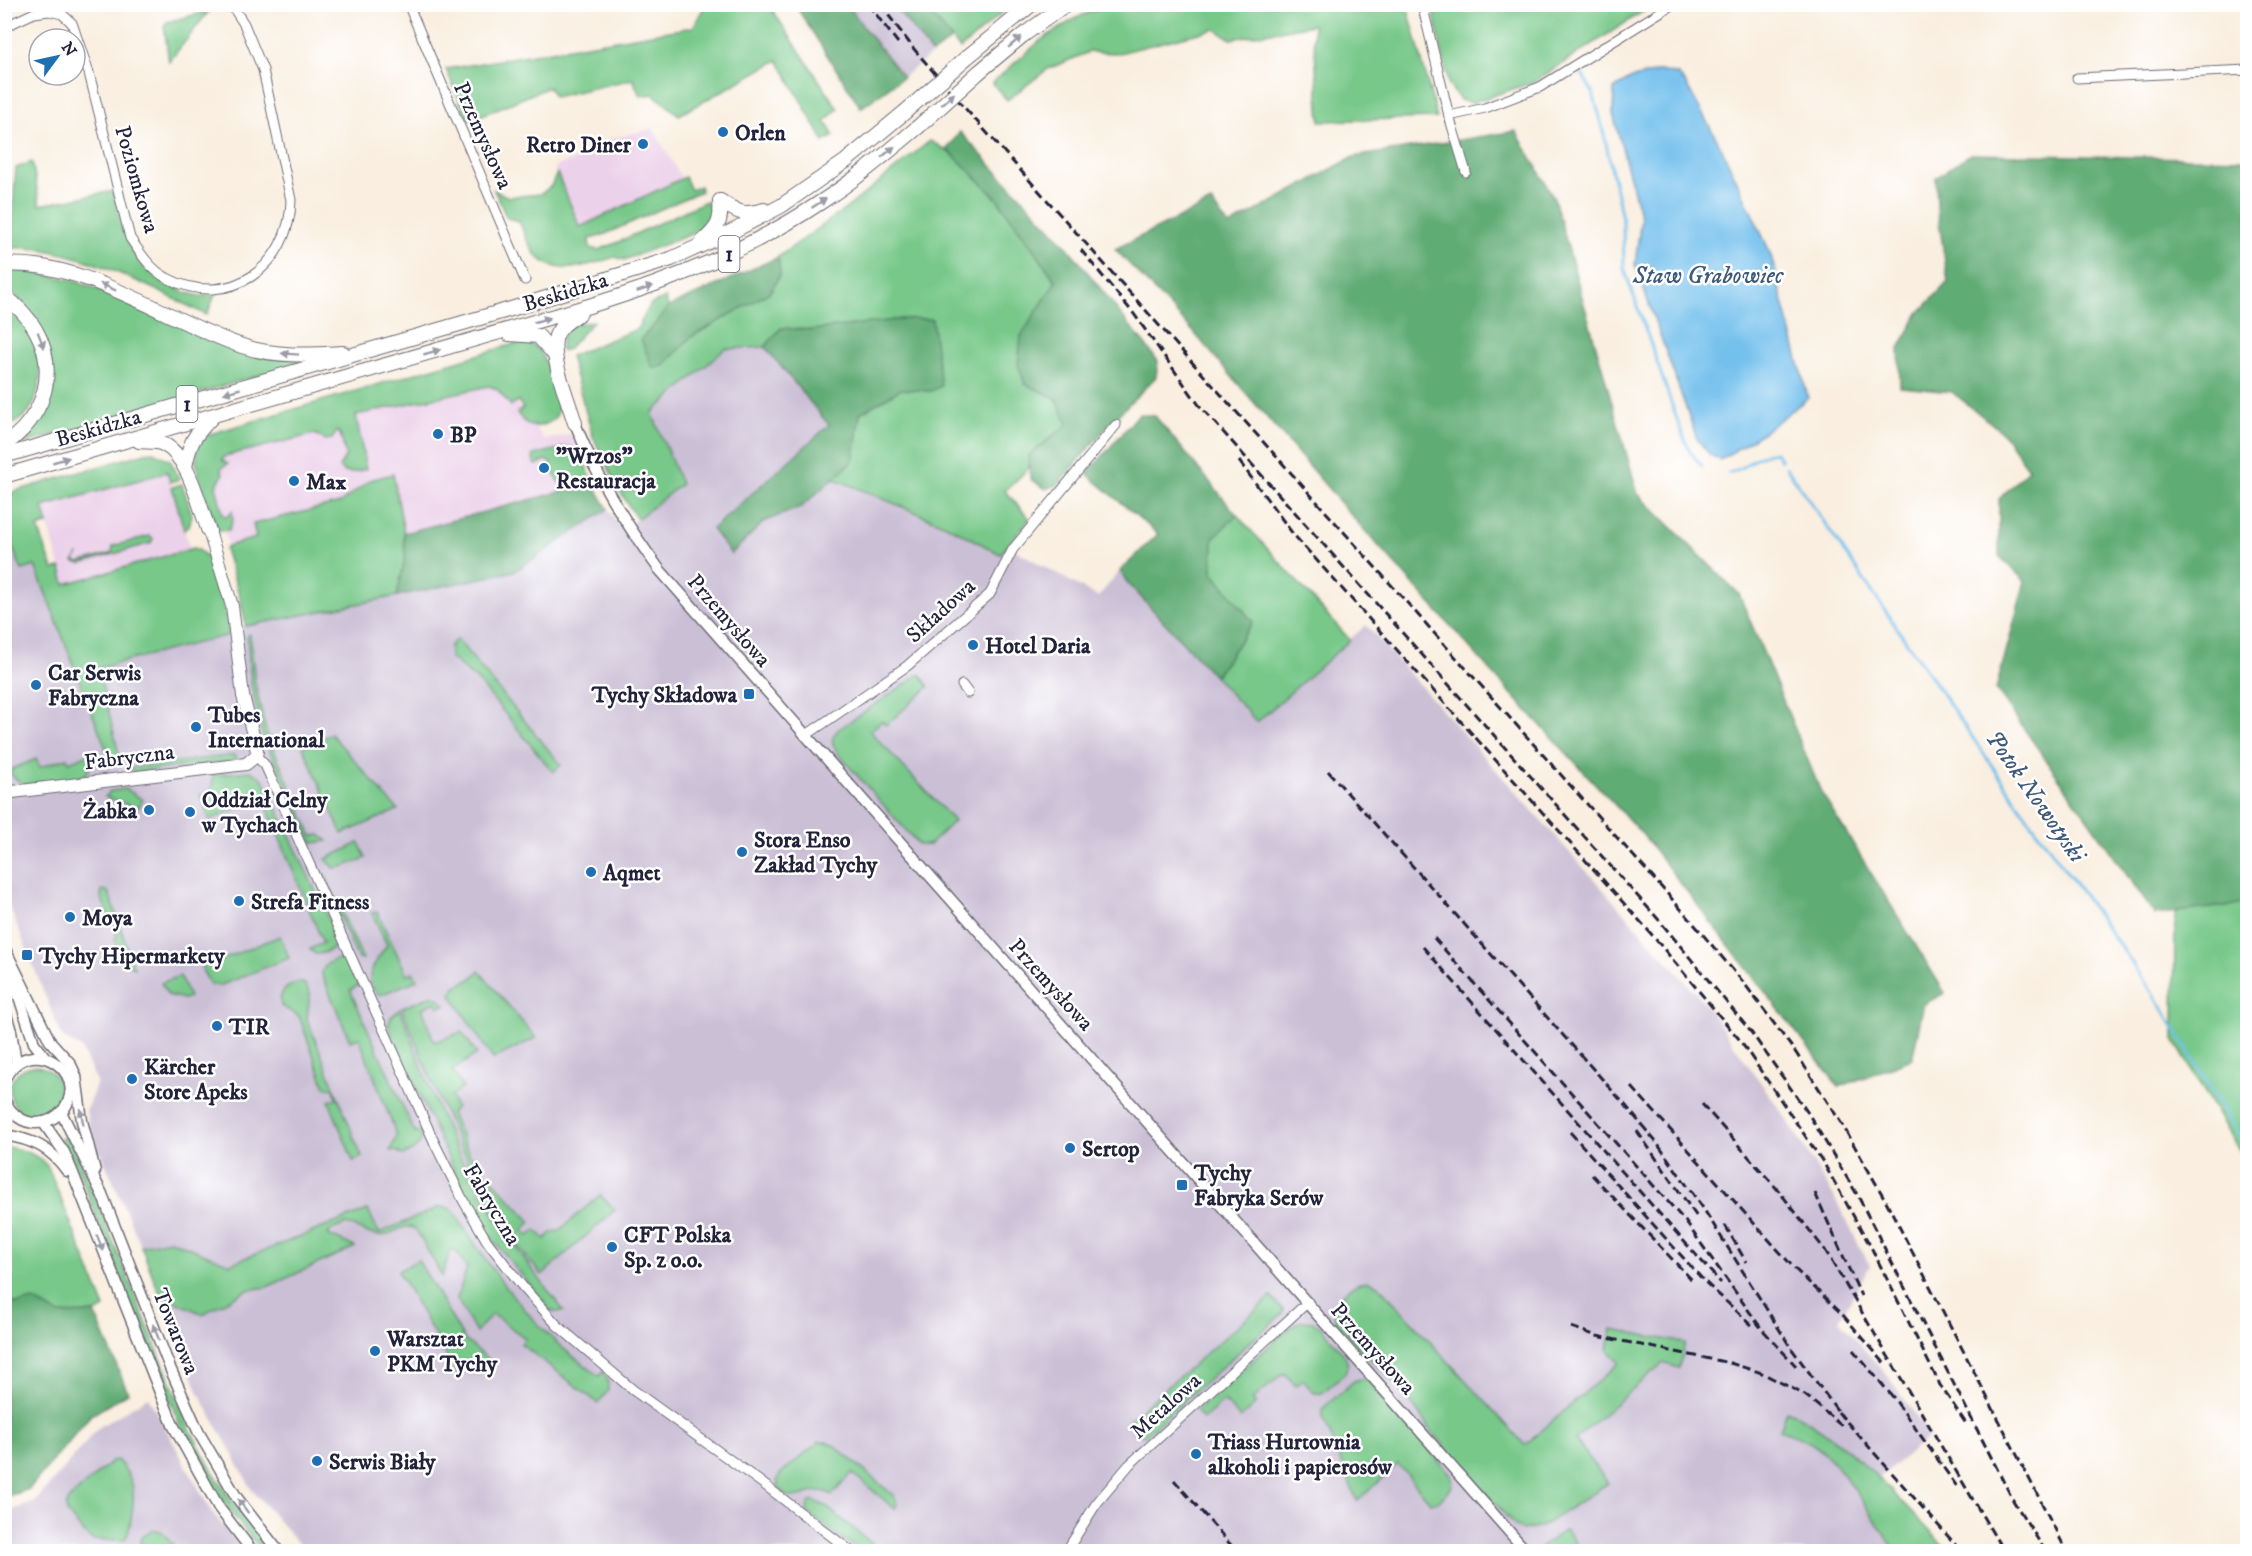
<svg xmlns="http://www.w3.org/2000/svg" width="2252" height="1556" font-family="'IM FELL DW Pica',serif">
	<rect width="100%" height="100%" fill="#fff"/>
	<filter id="ink" filterUnits="userSpaceOnUse"><feTurbulence type="fractalNoise" baseFrequency=".0167" numOctaves="2"/><feDisplacementMap in="SourceGraphic" scale="12" xChannelSelector="R" yChannelSelector="G"/><feConvolveMatrix kernelMatrix="1 2 1 2 8 2 1 2 1" color-interpolation-filters="sRGB"/></filter>
	<filter id="wash" filterUnits="userSpaceOnUse"><feTurbulence type="fractalNoise" baseFrequency=".008" numOctaves="4" result="noise"/><feDisplacementMap in="SourceGraphic" scale="24" xChannelSelector="R" yChannelSelector="G"/><feGaussianBlur stdDeviation="1.35" result="paint"/><feColorMatrix in="noise" values="0 0 0 0 0 0 0 0 0 0 0 0 0 0 0 0 0 1.4 0 .05"/><feComposite in="paint" operator="in"/></filter>
	<g filter="url(#wash)">
		<rect width="100%" height="100%" fill="#f9eedf"/>
		<g fill="#ecd1ea">
			<path d="M653 128 682 179 580 227 554 167 583 157 593 144Z"/>
			<path d="M500 382 545 440 571 434 593 483 404 533 393 475 370 480 340 503 253 524 256 538 228 546 208 473 220 452 356 415Z"/>
			<path d="M167 471 190 549 65 584 43 507Z"/>
		</g>
		<g fill="#cbbfd5">
			<path d="M848 5H894L932 54 903 77 864 28Z"/>
			<path d="M765 347 829 425 712 529 765 521 801 507 833 478 946 525 1000 554 1008 546 1098 597 1120 571 1127 582 1257 722 1366 625 1702 1000 1788 1121 1832 1193 1870 1266 1839 1320 1891 1380 1930 1436 1878 1479 1928 1551H305L252 1490 199 1393 141 1246 90 1128 86 1111 97 1082 81 1048 62 1037 5 896 4 530 34 518 86 657 515 571 608 509 623 530 681 484 652 413 725 349Z"/>
			<path d="M148 1397 211 1511 245 1551H5L4 1513 35 1502 98 1428Z"/>
		</g>
		<g fill="#77c889" stroke="#4c7562" stroke-width="1.5">
			<path d="M703 5H769L838 109 825 121 834 136 824 142 778 60 679 115 653 94 640 96 633 79 554 97 549 87 468 121 446 69 693 27 703 9Z"/>
			<path d="M923 5H1011L960 49Z"/>
			<path d="M1107 5H1407L1437 118 1320 121 1313 25 1231 39 1215 29 1119 53 1089 52 1048 69 1007 100 992 83 1041 40 1076 18Z"/>
			<path d="M1432 5V4L1653 5 1534 82 1471 103 1460 100 1449 85Z"/>
			<path d="M209 11 169 62 164 26 167 22Z"/>
			<path d="M930 141C983 167 1022 234 1056 282L1021 336 1025 384 1056 398 1068 424 1029 455V468L1005 491 1030 519 1000 554 946 525 833 478 853 461 860 413 901 389 930 391 903 319 812 330 781 328 765 347 725 349 652 413 681 484 637 519 619 490 593 437 570 356 637 329 651 304 666 298 668 307 657 322 641 339 663 366 691 337 770 292 780 274 778 257 848 207Z"/>
			<path d="M32 162 40 205 113 191C125 237 128 266 175 288 189 294 199 298 215 295L207 315C149 287 76 245 10 248L16 168Z"/>
			<path d="M557 173 580 227 685 177 691 190 700 186 701 191 601 236 589 239 590 248 598 250 614 244 706 201 714 217 712 224 702 230 624 260 615 257C590 264 557 279 536 255 528 246 524 232 519 221L507 218 494 190 508 197 541 194 551 186Z"/>
			<path d="M16 269 72 280 298 360 300 364 19 445V442L30 429 46 402 39 325 17 297 5 290V270Z"/>
			<path d="M4 302 17 311 39 349 40 380 35 401 27 414 5 430Z"/>
			<path d="M580 321 581 324 593 321 568 349 561 351C560 334 566 329 580 321Z"/>
			<path d="M521 342C528 343 533 344 538 349 545 357 561 401 558 411 556 423 537 430 527 424 523 421 520 417 517 413L523 408 518 401 511 406 497 389 489 386 356 415 366 469C357 471 346 477 339 467L346 456 340 434 337 431 332 439 325 440 315 434 225 456 222 460 228 464 221 468 223 475 216 486 223 515 227 517 232 511 233 520 229 530 218 531C210 507 181 455 206 436 210 434 216 432 220 431Z"/>
			<path d="M567 447 579 451 593 483 565 491 552 471 550 462 545 460 537 465 534 464 533 455Z"/>
			<path d="M153 452 170 460 180 479 170 482 167 472 43 507 48 524 38 528 53 569 61 568 65 584 194 548C221 557 224 610 229 635L98 668 118 750V761L112 764 35 566 22 570 10 542 5 544V494L145 453Z"/>
			<path d="M393 474 404 532 405 559 397 596 246 626 239 594 225 549 228 546 256 538 253 524 340 503 370 480Z"/>
			<path d="M182 484 192 515 189 526 184 530 172 487Z"/>
			<path d="M1237 515 1350 640 1257 722 1215 677 1253 622 1212 572 1213 538Z"/>
			<path d="M149 536 153 538 151 543 81 564 74 562 78 554 75 560 78 563 112 553 113 546Z"/>
			<path d="M250 634 255 683 266 732 312 836 320 835 328 841 314 843 310 839 262 734 251 684 247 635Z"/>
			<path d="M457 639 561 765 553 772 479 682 450 657V646Z"/>
			<path d="M920 674 929 687 886 725 882 721 870 731 954 821 929 845H919L839 755C832 745 829 738 839 729Z"/>
			<path d="M331 734 398 810 342 834 303 747Z"/>
			<path d="M94 752V763L82 779 24 785 11 775 12 769 36 759 40 767 67 758 69 762Z"/>
			<path d="M235 755 236 759 233 761 134 772 129 768Z"/>
			<path d="M250 771 262 778 266 785 338 939C336 949 325 954 315 954L310 949 323 943 263 798 210 820 200 795 212 790 213 775Z"/>
			<path d="M126 789 143 800 138 808 105 797 111 791Z"/>
			<path d="M359 843 366 858 342 867 334 868 326 859Z"/>
			<path d="M321 873 325 876 363 959H358Z"/>
			<path d="M102 890 107 891 109 893 134 968 125 963 115 940 117 935 101 897Z"/>
			<path d="M2247 903H2248L2247 1164 2174 1040 2175 912Z"/>
			<path d="M377 912 407 975 413 972 417 980 380 995C359 981 376 961 387 945L372 913Z"/>
			<path d="M280 936 289 958 219 986 210 984 203 972 201 963 208 958 211 964Z"/>
			<path d="M345 958 359 985 350 990 415 1133 421 1131C423 1144 416 1150 403 1155L396 1151H390L397 1136 359 1038 350 1041 322 975C322 963 335 959 345 958Z"/>
			<path d="M479 971 536 1038 493 1059 451 995 455 986 471 979Z"/>
			<path d="M180 976 189 997 184 999 168 995 161 983Z"/>
			<path d="M299 982 305 984 310 994 307 1019 362 1157 353 1161 329 1101 337 1098 333 1088 325 1087 299 1016 281 1006C278 991 286 987 299 982Z"/>
			<path d="M431 996 437 997 445 1005 439 1007 436 1002 422 1008 434 1042 462 1032 477 1054 452 1070 463 1088 451 1096 456 1107 451 1113 471 1158 474 1156 479 1165 531 1222 523 1230 529 1236 536 1230 545 1239 553 1232 559 1231 600 1195 615 1210 542 1275C531 1262 519 1249 510 1236 463 1165 434 1086 402 1008Z"/>
			<path d="M400 1009C420 1060 437 1114 463 1162 492 1216 526 1263 564 1311L555 1312 550 1310 493 1240 463 1190 388 1026 391 1017Z"/>
			<circle cx="35" cy="1091" r="25"/>
			<path d="M70 1136 189 1427 212 1470 235 1506 272 1551H262L229 1510 206 1475 182 1431 79 1173 61 1139Z"/>
			<path d="M4 1147C21 1148 37 1154 48 1167L105 1308 95 1313 59 1314 34 1300 17 1304 5 1300Z"/>
			<path d="M440 1207 452 1209C482 1256 514 1303 555 1341 568 1354 584 1364 599 1376L603 1371 608 1382V1391L598 1403 521 1344 525 1338 492 1314 476 1333 457 1299 467 1268 457 1252 451 1249 442 1276 416 1230C406 1221 396 1233 385 1235 373 1238 358 1228 347 1224L331 1230 328 1235 355 1247 267 1287 247 1290 203 1314 160 1295 141 1246 170 1240 230 1264 368 1210 379 1233Z"/>
			<path d="M418 1260 464 1339 488 1359 476 1369 470 1366 457 1374 398 1271Z"/>
			<path d="M1368 1281 1378 1285 1525 1445 1619 1363 1608 1350 1612 1329 1685 1343 1679 1368 1663 1363 1575 1439 1608 1483 1543 1526 1522 1530 1514 1525 1428 1427 1408 1398 1384 1371 1364 1354 1336 1322 1333 1307C1341 1294 1352 1283 1368 1281Z"/>
			<path d="M1271 1297 1284 1311 1282 1314 1144 1436 1139 1435 1128 1421Z"/>
			<path d="M1302 1321 1313 1322 1323 1329 1346 1357 1348 1365 1345 1373 1322 1393H1314L1303 1380 1296 1386 1284 1373 1252 1400 1256 1404 1240 1418 1224 1401 1203 1419 1196 1410 1292 1326Z"/>
			<path d="M1360 1379H1367L1451 1475C1457 1487 1443 1501 1431 1503L1398 1464 1357 1501 1323 1417 1322 1409 1354 1381Z"/>
			<path d="M1787 1410C1845 1437 1905 1504 1948 1551H1896C1876 1523 1842 1463 1814 1445 1804 1438 1792 1435 1780 1430Z"/>
			<path d="M819 1442H826L835 1446 894 1496 897 1504 895 1509 852 1473 832 1495C813 1480 785 1517 777 1480L780 1474Z"/>
			<path d="M117 1460C124 1466 132 1480 133 1489 134 1500 131 1534 124 1540H93L85 1534 67 1513 66 1505 69 1499 112 1461Z"/>
			<path d="M812 1501 824 1505 875 1546 877 1551H860L811 1516 807 1511 808 1504Z"/>
			<path d="M153 1530 161 1531 178 1551H148L140 1542 141 1538Z"/>
			<path d="M1564 1531H1567L1581 1551H1541L1540 1548Z"/>
		</g>
		<g fill="#61ac75" stroke="#426758" stroke-width="1.5">
			<path d="M795 5H848L864 28 903 77 861 108Z"/>
			<path d="M894 5H923L952 39 932 54Z"/>
			<path d="M1516 131 1554 198 1638 494 1739 594 1821 792 1945 993 1924 1004 1912 1059 1839 1087 1643 835 1516 699 1357 522 1190 328 1115 249 1211 202 1229 226 1353 157Z"/>
			<path d="M960 132 1066 245 1158 361 1156 377 1111 422 1058 485 1046 489 1030 479 1029 455 1068 424 1056 398 1025 384 1018 365 1021 336 1056 281 995 196 947 149Z"/>
			<path d="M1970 154 2247 159V903L2155 915 1996 689 2025 581 1999 556V499L2029 469 2002 432 1952 392 1900 387 1899 348 1919 313 1948 282 1937 208 1936 178Z"/>
			<path d="M778 257 780 274 770 292 691 337 663 366 653 369 641 339 657 322 668 307Z"/>
			<path d="M903 319H932L941 386 931 391 901 389 860 413 853 461 801 507 765 521 731 554 712 529 829 425 765 347 781 328 812 330Z"/>
			<path d="M1139 414 1155 416 1237 515 1213 538 1212 572 1253 622 1215 677 1127 582 1120 571 1158 534 1087 474Z"/>
			<path d="M593 483 608 509 515 571 397 596 405 559 404 533Z"/>
			<path d="M5 1300 17 1304 34 1300 59 1314 95 1313 128 1393 90 1416 29 1489 5 1498Z"/>
		</g>
		<path fill="#73c0ed" stroke="#4a7194" stroke-width="1.5" d="M1660 71 1678 75 1685 82 1721 147 1770 252 1808 398 1764 432 1720 460 1710 455 1697 439 1635 265 1641 218 1613 114 1614 89 1630 79Z"/>
		<g fill="none" stroke-linecap="round" stroke-linejoin="round">
			<g stroke="#73c0ed" stroke-width="3">
				<path d="M1582 74 1593 93 1602 125 1623 223 1624 268 1680 428 1690 452 1702 466"/>
				<path d="M1786 467 2030 821 2124 951 2162 1007 2248 1151"/>
				<path d="M1728 473C1747 469 1753 454 1776 452L1781 460"/>
			</g>
		</g>
	</g>
	<g filter="url(#ink)">
		<g fill="none" stroke-linecap="round" stroke-linejoin="round">
			<defs>
				<g id="minor">
					<path d="M408 4 525 280"/>
					<path d="M1422 4 1449 116 1466 172"/>
					<path d="M4 27 34 13 49 11 62 14 72 23 89 73 130 238C140 253 151 270 167 278 229 311 290 266 291 200L263 70 244 24 231 4"/>
					<path d="M2077 78 2248 70"/>
					<path d="M1449 116 1485 108 1540 87 1673 4"/>
					<path d="M962 685 968 693"/>
					<path d="M805 736 907 666 990 594 1013 549 1116 425"/>
					<path d="M256 756 265 765 436 1146 464 1202 487 1241 522 1286 557 1325 633 1390 762 1483 852 1552"/>
					<path d="M1066 1552 1096 1504 1129 1465 1308 1302"/>
				</g>
				<g id="tertiary">
					<path d="M575 423C596 477 625 523 659 569L1527 1552"/>
					<path d="M4 947 50 1041 70 1063 76 1076 82 1121 95 1171"/>
					<path d="M12 975 34 1043 45 1057"/>
					<path d="M4 1008 11 1031 16 1063"/>
					<path d="M4 1080C28 1030 91 1071 64 1109 57 1117 47 1123 36 1123 21 1123 11 1113 4 1100"/>
					<path d="M61 1112 102 1194 170 1368 199 1433 237 1498 279 1552"/>
					<path d="M43 1122 64 1152 72 1171 173 1425 219 1508 253 1552"/>
					<path d="M4 1135C32 1139 51 1148 67 1171"/>
				</g>
				<path id="secondary" d="M4 793 246 764 256 756 257 751 243 696 232 606 209 531"/>
				<g id="primary">
					<path d="M966 58 1032 4"/>
					<path d="M979 72 1022 36 1066 4"/>
					<path d="M720 201C739 213 742 216 764 210"/>
					<path d="M702 242C718 228 722 222 720 201"/>
					<path d="M4 265C83 259 170 322 242 346 275 357 309 355 343 353"/>
					<path d="M4 296C60 335 62 406 4 445"/>
					<path d="M509 334 538 336 555 355"/>
					<path d="M575 423C569 403 551 359 555 340 557 327 570 320 580 313"/>
					<path d="M139 441C147 442 157 441 163 444 189 456 199 506 209 531"/>
					<path d="M4 456 511 309 671 259 735 230 781 206 846 161 905 112"/>
					<path d="M185 467C190 441 194 436 212 417"/>
					<path d="M4 476 589 306C671 281 749 250 821 202 855 180 887 153 918 127"/>
				</g>
			</defs>
			<use href="#minor" stroke="#6d6974" stroke-width="11"/>
			<use href="#tertiary" stroke="#6d6974" stroke-width="13"/>
			<use href="#secondary" stroke="#6d6974" stroke-width="14"/>
			<use href="#primary" stroke="#6d6974" stroke-width="16"/>
			<use href="#minor" stroke="#fff" stroke-width="9"/>
			<use href="#tertiary" stroke="#fff" stroke-width="10"/>
			<use href="#secondary" stroke="#fff" stroke-width="12"/>
			<use href="#primary" stroke="#fff" stroke-width="14"/>
			<g stroke="#22223b" stroke-width="3" stroke-dasharray="9 4.5" stroke-linecap="butt">
				<path d="M868 4 898 43"/>
				<path d="M880 4 914 49 963 106 1688 917 1744 983 1796 1053 1843 1126 1886 1201 2067 1552"/>
				<path d="M1081 250 1134 314 1199 405 1658 919 1751 1032 1808 1113 1858 1196 2014 1502 2046 1552"/>
				<path d="M1239 461 1293 534 1647 929 1739 1039 1823 1162 1871 1247 1940 1385 1967 1425"/>
				<path d="M1328 771 1626 1106 1656 1142 1703 1208 1791 1348 1843 1418"/>
				<path d="M1434 938 1685 1221 1761 1328 1796 1366"/>
				<path d="M1423 947 1721 1283"/>
				<path d="M1632 1087 1795 1269 1842 1314 1886 1365"/>
				<path d="M1702 1104 1778 1190 1825 1250 2004 1552"/>
				<path d="M1637 1131 1697 1217"/>
				<path d="M1570 1132 1705 1282 1755 1328"/>
				<path d="M1592 1175 1693 1281"/>
				<path d="M1815 1193 1861 1296"/>
				<path d="M1725 1225 1746 1262"/>
				<path d="M1571 1327 1597 1336 1730 1363 1762 1373 1805 1395 1843 1427"/>
				<path d="M1853 1350 1893 1397 1958 1488"/>
				<path d="M1838 1412 1962 1552"/>
				<path d="M1174 1480 1237 1552"/>
			</g>
			<defs>
				<g id="primary-bridge">
					<path d="M905 112 966 58"/>
					<path d="M918 127 979 72"/>
				</g>
			</defs>
			<use href="#primary-bridge" stroke="#6d6974" stroke-width="16" stroke-linecap="butt"/>
			<use href="#primary-bridge" stroke="#fff" stroke-width="14"/>
		</g>
		<defs><path id="oneway-solid" d="M-6-.8H1V-3.2L6.5 0L1 3.2V.8H-6Z" transform="scale(1.5)"/></defs>
		<g fill="#9c9ca7">
			<use href="#oneway-solid" transform="translate(1015 42) rotate(-40)"/>
			<use href="#oneway-solid" transform="translate(948 99) rotate(-42)"/>
			<use href="#oneway-solid" transform="translate(888 152) rotate(-39)"/>
			<use href="#oneway-solid" transform="translate(819 203) rotate(-33)"/>
			<use href="#oneway-solid" transform="translate(108 287) rotate(-156)"/>
			<use href="#oneway-solid" transform="translate(645 289) rotate(-19)"/>
			<use href="#oneway-solid" transform="translate(542 320) rotate(-16)"/>
			<use href="#oneway-solid" transform="translate(41 340) rotate(68)"/>
			<use href="#oneway-solid" transform="translate(432 352) rotate(-16)"/>
			<use href="#oneway-solid" transform="translate(290 354) rotate(-176)"/>
			<use href="#oneway-solid" transform="translate(232 391) rotate(164)"/>
			<use href="#oneway-solid" transform="translate(61 460) rotate(-16)"/>
			<use href="#oneway-solid" transform="translate(82 1117) rotate(-99)"/>
			<use href="#oneway-solid" transform="translate(100 1243) rotate(68)"/>
			<use href="#oneway-solid" transform="translate(156 1332) rotate(-111)"/>
			<use href="#oneway-solid" transform="translate(243 1506) rotate(-127)"/>
		</g>
	</g>
	<g fill="#1f6fb2" stroke="#fff" stroke-width="2">
		<circle cx="723" cy="132" r="6"/>
		<circle cx="643" cy="144" r="6"/>
		<circle cx="438" cy="434" r="6"/>
		<circle cx="544" cy="468" r="6"/>
		<circle cx="294" cy="481" r="6"/>
		<circle cx="973" cy="645" r="6"/>
		<circle cx="36" cy="685" r="6"/>
		<rect x="743" y="688" width="12" height="12" rx="3"/>
		<circle cx="196" cy="727" r="6"/>
		<circle cx="149" cy="810" r="6"/>
		<circle cx="190" cy="812" r="6"/>
		<circle cx="742" cy="852" r="6"/>
		<circle cx="591" cy="872" r="6"/>
		<circle cx="239" cy="901" r="6"/>
		<circle cx="70" cy="917" r="6"/>
		<rect x="21" y="949" width="12" height="12" rx="3"/>
		<circle cx="217" cy="1026" r="6"/>
		<circle cx="132" cy="1079" r="6"/>
		<circle cx="1070" cy="1148" r="6"/>
		<rect x="1176" y="1179" width="12" height="12" rx="3"/>
		<circle cx="612" cy="1247" r="6"/>
		<circle cx="375" cy="1351" r="6"/>
		<circle cx="1196" cy="1454" r="6"/>
		<circle cx="317" cy="1461" r="6"/>
	</g>
	<g text-anchor="middle" stroke-width="5" stroke-linejoin="round" paint-order="stroke">
		<g fill="#fff" stroke="#646476" stroke-width="1.5">
			<rect x="718.5" y="236" width="21" height="36" rx="4.5"/>
			<rect x="176.5" y="386" width="21" height="36" rx="4.5"/>
		</g>
		<g font-size="21" font-weight="bold" fill="#22223b">
			<text x="729" y="261">1</text>
			<text x="187" y="411">1</text>
		</g>
		<g font-size="22" font-weight="bold" fill="#22223b" stroke="#fff" text-anchor="start">
			<text x="735" y="140">Orlen</text>
			<text x="631" y="152" text-anchor="end">Retro Diner</text>
			<text x="450" y="442">BP</text>
			<text x="556" y="463">"Wrzos"<tspan x="556" dy="25">Restauracja</tspan></text>
			<text x="306" y="489">Max</text>
			<text x="985" y="653">Hotel Daria</text>
			<text x="48" y="680">Car Serwis<tspan x="48" dy="25">Fabryczna</tspan></text>
			<text x="737" y="702" text-anchor="end">Tychy Składowa</text>
			<text x="208" y="722">Tubes<tspan x="208" dy="25">International</tspan></text>
			<text x="202" y="807">Oddział Celny<tspan x="202" dy="25">w Tychach</tspan></text>
			<text x="137" y="818" text-anchor="end">Żabka</text>
			<text x="754" y="847">Stora Enso<tspan x="754" dy="25">Zakład Tychy</tspan></text>
			<text x="603" y="880">Aqmet</text>
			<text x="251" y="909">Strefa Fitness</text>
			<text x="82" y="925">Moya</text>
			<text x="39" y="963">Tychy Hipermarkety</text>
			<text x="229" y="1034">TIR</text>
			<text x="144" y="1074">Kärcher<tspan x="144" dy="25">Store Apeks</tspan></text>
			<text x="1082" y="1156">Sertop</text>
			<text x="1194" y="1180">Tychy<tspan x="1194" dy="25">Fabryka Serów</tspan></text>
			<text x="624" y="1242">CFT Polska<tspan x="624" dy="25">Sp. z o.o.</tspan></text>
			<text x="387" y="1346">Warsztat<tspan x="387" dy="25">PKM Tychy</tspan></text>
			<text x="1208" y="1449">Triass Hurtownia<tspan x="1208" dy="25">alkoholi i papierosów</tspan></text>
			<text x="329" y="1469">Serwis Biały</text>
		</g>
		<g font-size="22" fill="#22223b" stroke="#fff">
			<text transform="translate(484 135) rotate(66)" y="8">Przemysłowa</text>
			<text transform="translate(138 179) rotate(74)" y="8">Poziomkowa</text>
			<text transform="translate(565 291) rotate(-17)" y="8">Beskidzka</text>
			<text transform="translate(98 427) rotate(-16)" y="8">Beskidzka</text>
			<text transform="translate(940 610) rotate(-42)" y="8">Składowa</text>
			<text transform="translate(730 620) rotate(49)" y="8">Przemysłowa</text>
			<text transform="translate(129 756) rotate(-7)" y="8">Fabryczna</text>
			<text transform="translate(1052 984) rotate(48)" y="8">Przemysłowa</text>
			<text transform="translate(493 1204) rotate(59)" y="8">Fabryczna</text>
			<text transform="translate(177 1331) rotate(68)" y="8">Towarowa</text>
			<text transform="translate(1374 1348) rotate(48)" y="8">Przemysłowa</text>
			<text transform="translate(1165 1405) rotate(-42)" y="8">Metalowa</text>
		</g>
		<g font-size="24" font-style="italic" fill="#3e5979" stroke="#fff">
			<text x="1708" y="283">Staw Grabowiec</text>
			<text transform="translate(2036 796) rotate(55)" y="8">Potok Nowotyski</text>
		</g>
	</g>
	<rect width="2252" height="1556" fill="none" stroke="#fff" stroke-width="24"/>
	<g transform="translate(57 57) rotate(57)"><circle r="28" fill="#ffffff" stroke="#a7a7b1" stroke-width="1.5"/>
	<path d="M0-4.5L10 22L0 15L-10 22Z" fill="#1f6fb2"/>
	<text y="-9" font-size="16" font-weight="bold" text-anchor="middle" fill="#22223b">N</text>
	</g>
</svg>
